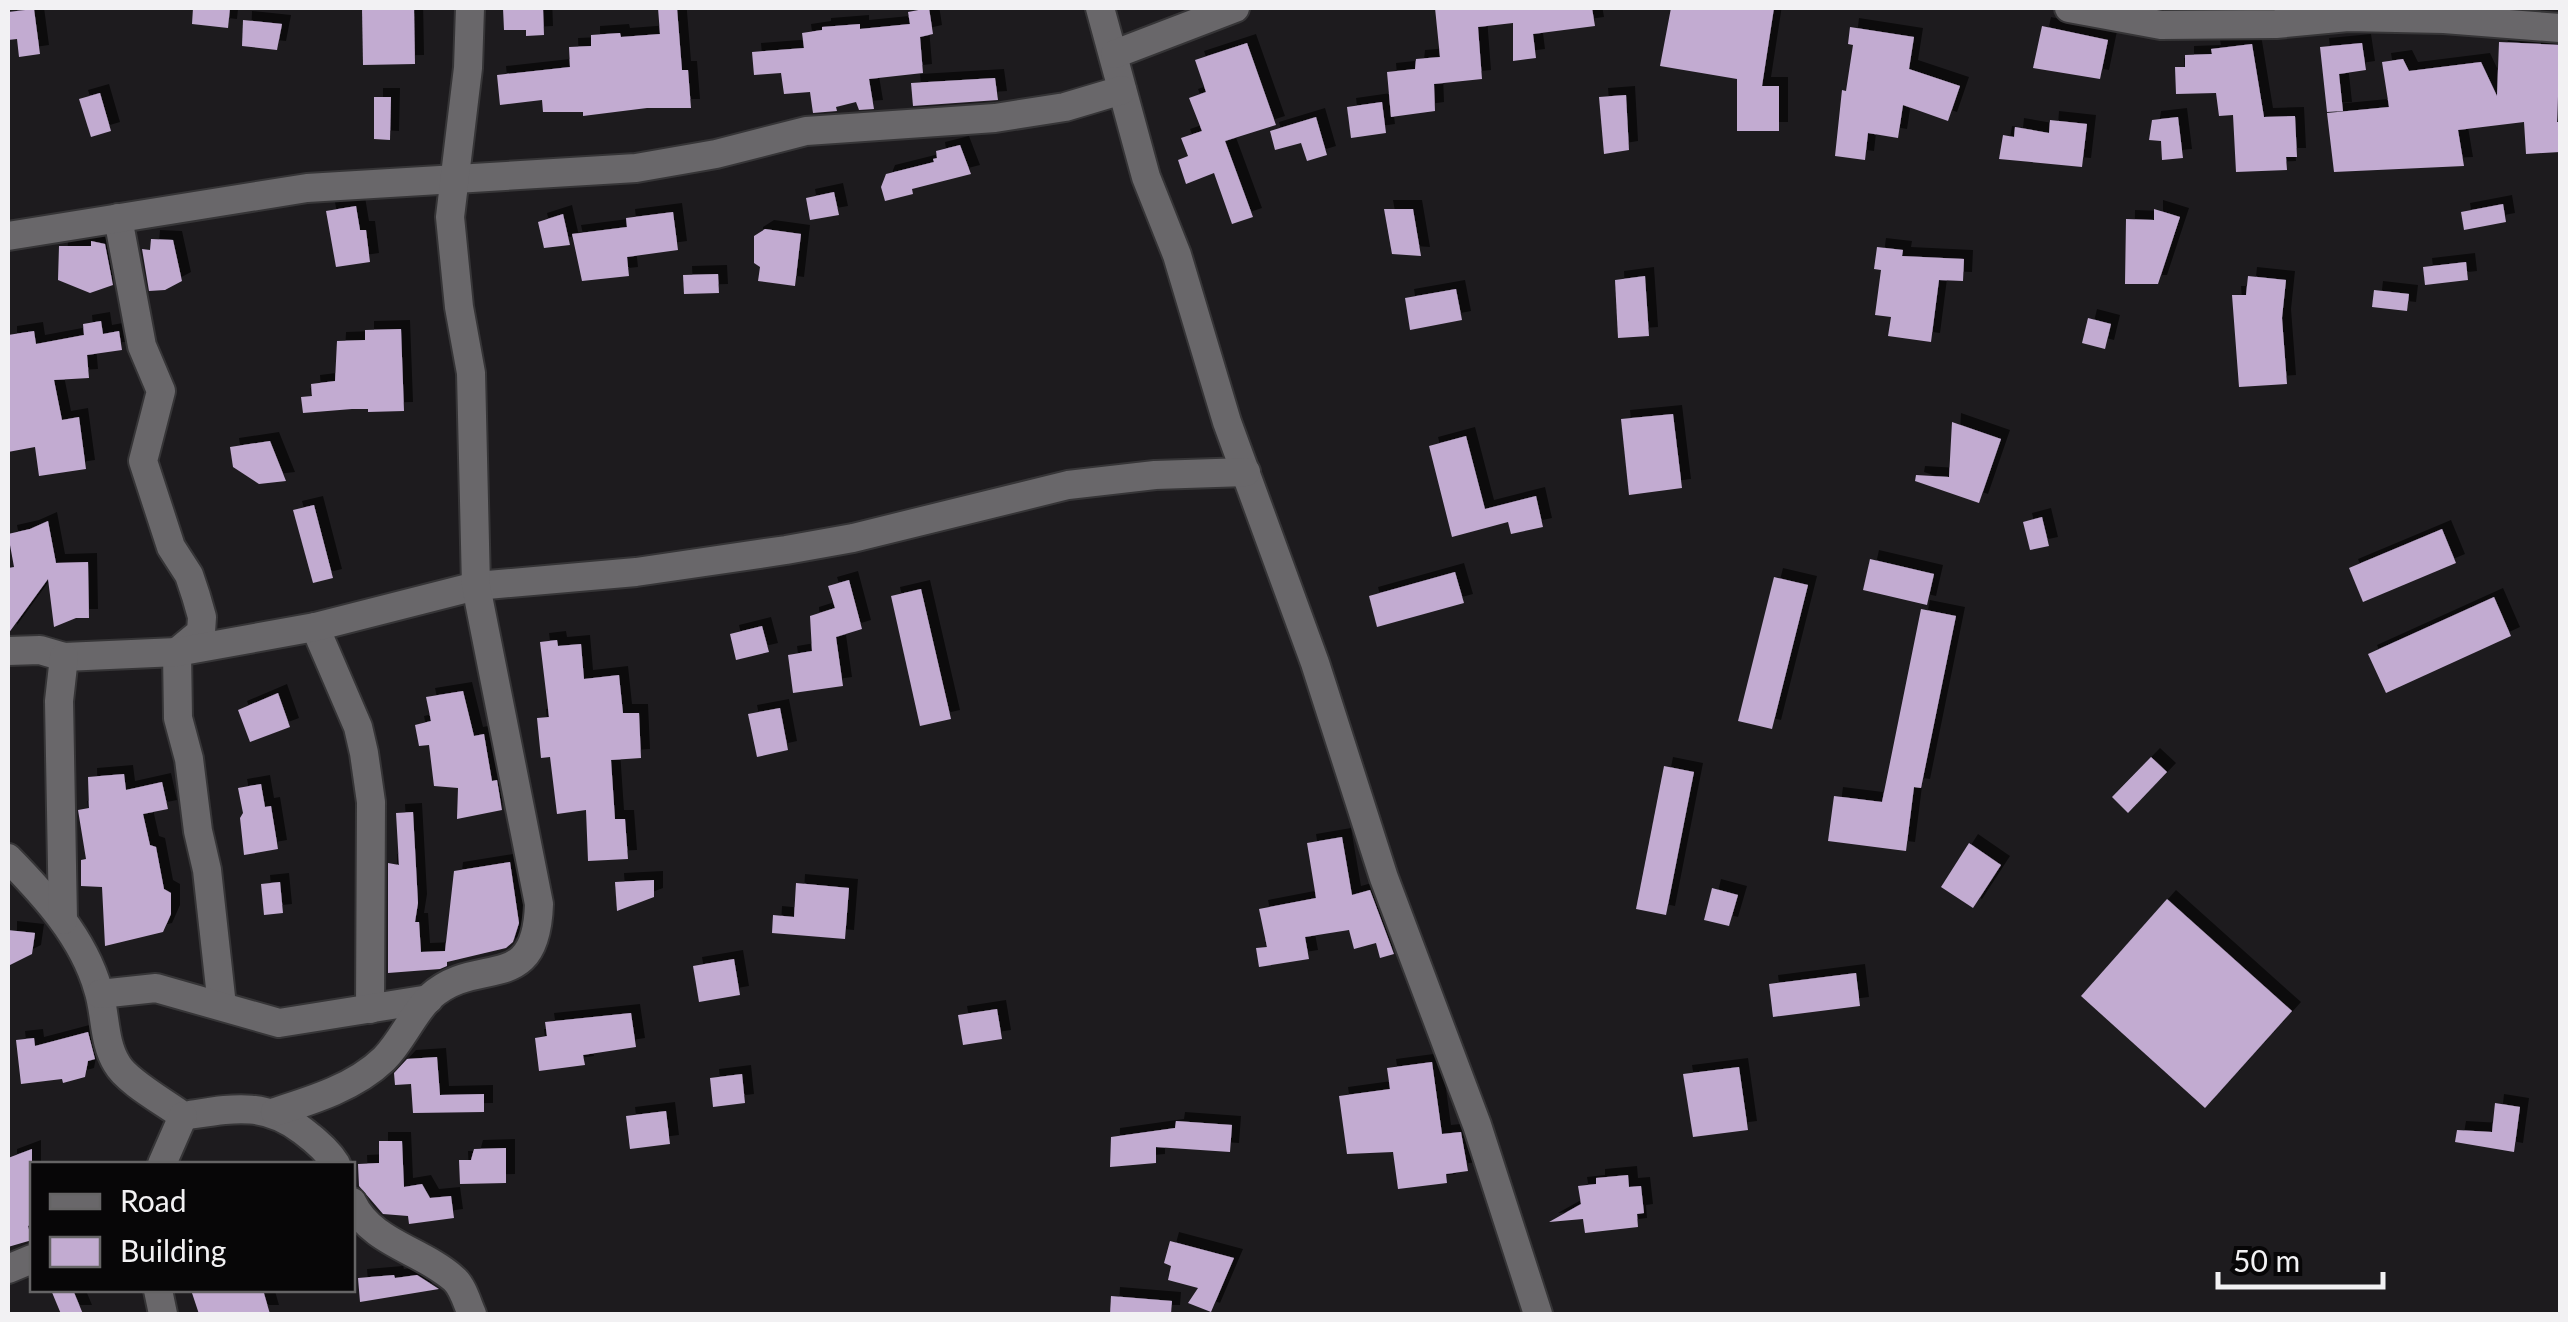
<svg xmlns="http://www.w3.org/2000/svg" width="2568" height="1322" font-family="Lato,sans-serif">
	<defs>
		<filter id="shadow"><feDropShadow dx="9" dy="-9" stdDeviation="0" flood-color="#0009"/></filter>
	</defs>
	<rect width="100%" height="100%" fill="#1d1b1e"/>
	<g fill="#c2abd1" filter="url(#shadow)">
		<path d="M193 8H230L228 28 192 24Z"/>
		<path d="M362 8H414L415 64 363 65Z"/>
		<path d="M503 8H543L544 35 526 36V30H504Z"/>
		<path d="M658 8H677L682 70H688L691 108H647L583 116V112H543L542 100 500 105 497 75 570 67 569 47 591 46V35L620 33 621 37 660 34Z"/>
		<path d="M929 8 933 34 920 37 923 73 869 79 874 109 859 110 856 102 836 107 837 111 813 113 810 92 784 94 781 73 754 75 752 52 804 48 802 33 822 30V27L860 24V29L910 24 908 12Z"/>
		<path d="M1435 8H1592L1595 26 1533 34 1536 58 1513 61V23L1478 27 1482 79 1434 84 1435 111 1391 117 1387 72 1415 69 1416 59 1440 57Z"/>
		<path d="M1671 8H1774L1762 86H1779V131H1737V79L1660 66Z"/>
		<path d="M34 9 40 54 19 57 17 39 8 40V12Z"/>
		<path d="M243 20 282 24 277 50 242 46Z"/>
		<path d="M2042 26 2108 40 2100 79 2033 68Z"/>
		<path d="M1850 27 1914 37 1909 69 1960 86 1948 121 1903 105 1898 138 1868 133 1865 160 1835 156 1842 90 1846 91 1853 45 1848 44Z"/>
		<path d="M2499 42 2560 45 2557 122H2560V152L2526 154 2524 122 2458 130 2464 166 2334 172 2327 113 2389 107 2382 62 2403 59 2409 71 2481 62 2497 96Z"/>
		<path d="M1247 43 1276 125 1225 141 1253 217 1232 224 1214 173 1186 184 1178 160 1188 156 1181 138 1202 131 1189 98 1206 92 1195 60Z"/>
		<path d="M2362 43 2366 70 2339 74 2343 111 2327 112 2320 47Z"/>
		<path d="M2252 44 2264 117 2295 116 2297 157H2286L2287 170 2236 172 2233 115 2219 116 2216 93 2176 94 2175 67H2185V55L2212 54 2211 49Z"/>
		<path d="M995 78 998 100 913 106 911 83Z"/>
		<path d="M100 93 111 131 91 137 79 99Z"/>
		<path d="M1626 95 1629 150 1604 154 1599 97Z"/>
		<path d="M374 97H391L390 140 374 139Z"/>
		<path d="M1382 102 1386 133 1351 138 1347 107Z"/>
		<path d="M1316 117 1327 155 1307 161 1301 143 1275 150 1270 131Z"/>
		<path d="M2178 117 2183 158 2162 160 2161 141 2149 140 2152 120Z"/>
		<path d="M2050 120 2087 124 2082 167 1999 159 2003 135 2014 137 2015 127 2049 133Z"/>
		<path d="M960 145 971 174 912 189 913 194 885 201 881 187 886 174 934 162 933 159 937 158 936 151Z"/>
		<path d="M834 192 839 215 810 220 806 198Z"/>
		<path d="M2503 204 2506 222 2464 230 2461 212Z"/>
		<path d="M356 206 360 230H366L370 262 336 267 326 211Z"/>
		<path d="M1384 209H1413L1421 256 1392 254Z"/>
		<path d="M2154 209 2180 217 2158 284H2125L2126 219 2154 220Z"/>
		<path d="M673 212 678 250 627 257 629 276 582 281 572 234 627 227 626 218Z"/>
		<path d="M563 214 570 245 544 248 538 222Z"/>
		<path d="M765 229 801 234 795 286 758 281 760 267 754 263V236Z"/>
		<path d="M151 239 173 240 182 281 165 290 149 291 142 249 150 250Z"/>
		<path d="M91 241 105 244 113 285 90 293 58 280 59 246H91Z"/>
		<path d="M1877 247 1903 250 1902 256 1964 259 1963 281 1939 280 1931 342 1888 336 1891 317 1875 315 1881 270 1874 269Z"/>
		<path d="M2466 262 2468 280 2425 285 2423 267Z"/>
		<path d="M718 274 719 293 684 294 683 275Z"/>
		<path d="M1645 276 1649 336 1618 338 1615 280Z"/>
		<path d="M2248 276 2286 280 2282 318 2287 384 2239 387 2232 295H2246Z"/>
		<path d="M1456 289 1462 320 1410 330 1405 298Z"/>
		<path d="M2374 290 2409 294 2407 311 2372 307Z"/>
		<path d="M2088 318 2111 324 2105 349 2082 343Z"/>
		<path d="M101 321 103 334 119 331 122 350 87 355 89 378 54 380 62 420 79 417 86 469 39 476 35 447 8 452V335L34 331 36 344 84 335 83 324Z"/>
		<path d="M401 329 404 411 368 412V409H352L303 413 301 397 312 396 311 384 335 381 337 341 365 340V330Z"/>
		<path d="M1673 414 1682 488 1629 495 1621 419Z"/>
		<path d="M1952 422 2001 439 1979 503 1915 481 1916 475 1949 477Z"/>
		<path d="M1466 436 1485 509 1536 496 1543 527 1511 534 1508 522 1452 537 1429 446Z"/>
		<path d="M270 441 286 481 259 484 233 467 230 447Z"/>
		<path d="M314 505 333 578 313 583 293 510Z"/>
		<path d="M2042 517 2049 546 2030 550 2023 522Z"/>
		<path d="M48 521 56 563 88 562 89 618H76L54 627 48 579 8 634V568L14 567 8 534 30 529Z"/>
		<path d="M2442 529 2456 563 2363 602 2349 568Z"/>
		<path d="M1870 559 1934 574 1927 605 1863 590Z"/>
		<path d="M1455 572 1464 603 1377 627 1369 596Z"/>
		<path d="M1774 577 1808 585 1772 729 1738 721Z"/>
		<path d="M849 580 862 629 836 637 843 686 793 693 788 655 812 651 810 616 835 608 828 586Z"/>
		<path d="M921 589 951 719 920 726 891 596Z"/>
		<path d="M2494 597 2511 636 2386 693 2368 654Z"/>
		<path d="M1921 609 1956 616 1921 788 1914 787 1906 851 1828 841 1834 796 1882 802Z"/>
		<path d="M762 626 769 652 736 660 730 634Z"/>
		<path d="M557 640 558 646 581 644 584 679 619 675 623 713H639L641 758 611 760 615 819H625L628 859 588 861 586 810 557 814 550 757 541 758 537 718 549 717 540 642Z"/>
		<path d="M463 691 474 736 484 734 492 781 497 780 502 810 457 819 458 788 434 786 429 745 419 746 415 725 431 721 426 697Z"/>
		<path d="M278 693 290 727 250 742 238 710Z"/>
		<path d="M780 708 788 750 757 757 748 714Z"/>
		<path d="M2151 757 2167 772 2128 813 2112 797Z"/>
		<path d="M1664 766 1694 772 1666 915 1636 909Z"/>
		<path d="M124 774 126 790 162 782 168 809 143 814 150 845 156 847 164 889 171 893V914L163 932 105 946 102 887 81 886V860L86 859 78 810 89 808 88 777Z"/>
		<path d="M261 784 265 807 271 806 278 849 244 855 240 818 243 813 238 788Z"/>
		<path d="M413 812 418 903 415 922H419L421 952 445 951 454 871 510 862 519 923 513 942 506 948 447 962V966L440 969 388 973V863L399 865 396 813Z"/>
		<path d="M1342 837 1352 895 1370 890 1394 954 1380 958 1376 943 1354 949 1349 930 1305 937 1309 959 1259 967 1256 948 1267 947 1259 909 1316 898 1307 843Z"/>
		<path d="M1969 843 2001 865 1973 908 1941 887Z"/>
		<path d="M654 880V897L617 911 615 882Z"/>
		<path d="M280 882 283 913 264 915 261 884Z"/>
		<path d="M796 883 849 888 845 939 772 933 773 915 794 917Z"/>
		<path d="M1712 888 1738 895 1729 926 1704 920Z"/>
		<path d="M2167 899 2292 1011 2205 1108 2081 996Z"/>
		<path d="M8 930 35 933 32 954 8 966Z"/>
		<path d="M734 959 740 995 699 1002 693 966Z"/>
		<path d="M1856 973 1860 1006 1773 1017 1769 984Z"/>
		<path d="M997 1009 1002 1039 963 1045 958 1015Z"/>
		<path d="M631 1013 636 1047 583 1055 585 1065 539 1071 535 1038 547 1036 545 1022Z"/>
		<path d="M88 1032 95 1059 88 1061 85 1077 63 1083 62 1079 21 1084 16 1040 34 1038 35 1046Z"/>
		<path d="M437 1057 440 1095 484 1094V1112L413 1113 411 1084 395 1085 394 1073 407 1059Z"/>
		<path d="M1432 1062 1442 1134 1461 1132 1468 1171 1446 1174 1447 1183 1398 1189 1393 1152 1347 1154 1339 1096 1390 1089 1387 1068Z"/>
		<path d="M1739 1067 1748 1130 1693 1137 1683 1074Z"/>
		<path d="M742 1074 745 1103 713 1107 710 1078Z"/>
		<path d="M2495 1103 2520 1107 2514 1152 2455 1142 2457 1130 2492 1132Z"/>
		<path d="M666 1111 670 1144 630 1149 626 1116Z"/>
		<path d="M1176 1121 1232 1125 1230 1152 1156 1147V1163L1110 1167 1111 1137 1175 1128Z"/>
		<path d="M379 1141H402L404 1187 422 1184 430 1198 451 1196 454 1218 409 1224 408 1216 383 1214 359 1186 358 1164 379 1163Z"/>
		<path d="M506 1148V1183L460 1184 459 1160H471L474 1149Z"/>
		<path d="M32 1149V1224L28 1226 32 1240 8 1247V1158Z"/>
		<path d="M1628 1175 1629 1187 1641 1186 1644 1213 1637 1214 1638 1227 1585 1233 1583 1219 1549 1222 1581 1204 1578 1186 1596 1184V1178Z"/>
		<path d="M1170 1241 1234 1258 1211 1312 1188 1303 1198 1288 1168 1280 1171 1266 1164 1263Z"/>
		<path d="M394 1275 395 1278 417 1275 439 1289 360 1302 358 1278Z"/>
		<path d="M51 1290H73L83 1314H61Z"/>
		<path d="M191 1290H263L270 1314H199Z"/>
		<path d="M1111 1296 1172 1301 1171 1314H1110Z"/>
	</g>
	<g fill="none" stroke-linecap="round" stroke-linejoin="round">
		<defs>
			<g id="minor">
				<path d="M1100 8 1146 177 1177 255 1227 422 1315 663 1384 878 1477 1125 1538 1314"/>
				<path d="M2069 8 2161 25 2276 24 2348 17 2444 19 2560 28"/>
				<path d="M1115 54 1235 8"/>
				<path d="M118 218 142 346 161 391 143 461 171 547 189 575 196 596 202 617 201 632 177 652 178 718 189 759 198 831 207 870 222 1006"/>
				<path d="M8 236 307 188 636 168 716 154 806 131 995 118 1065 107 1122 90"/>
				<path d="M315 627 358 727 364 753 371 802 370 1009"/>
				<path d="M8 651 40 650 64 657 177 652 315 627 476 586 636 572 786 550 853 538 1068 485 1155 475 1246 472"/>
				<path d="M8 858C45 896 83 937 98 989 106 1013 103 1042 117 1064 127 1082 166 1103 183 1116 230 1109 263 1100 303 1131 315 1140 328 1151 336 1164"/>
				<path d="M63 920 59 701 64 657"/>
				<path d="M100 994 156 988 279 1023 429 999"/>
				<path d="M275 1112C313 1100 355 1087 384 1059 402 1041 412 1015 430 997 478 953 536 998 539 904L476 586 471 373 459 307 450 217 468 68 470 8"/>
				<path d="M162 1164 183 1116"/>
				<path d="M352 1202C371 1243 422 1250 454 1279 463 1287 467 1303 472 1314"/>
				<path d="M8 1269 32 1259"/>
				<path d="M158 1290 163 1314"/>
			</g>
		</defs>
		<use href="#minor" stroke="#363537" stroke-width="32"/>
		<use href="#minor" stroke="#69676a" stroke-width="28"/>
	</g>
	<rect width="2568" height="1322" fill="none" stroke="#f2f1f3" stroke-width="20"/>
	<rect x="30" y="1162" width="325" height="130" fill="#070607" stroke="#656465" stroke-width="2.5"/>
	<rect x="50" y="1194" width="50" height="15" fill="#69676a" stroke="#656465" stroke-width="2.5"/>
	<text x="120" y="1212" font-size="30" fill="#f2f1f3">Road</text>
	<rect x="50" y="1237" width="50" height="30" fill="#c2abd1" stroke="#656465" stroke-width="2.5"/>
	<text x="120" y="1262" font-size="30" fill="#f2f1f3">Building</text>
	<path d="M2218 1272v15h165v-15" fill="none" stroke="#f2f1f3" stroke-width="5"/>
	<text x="2233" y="1272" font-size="30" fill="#f2f1f3" stroke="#070607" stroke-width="8" paint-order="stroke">50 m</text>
</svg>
